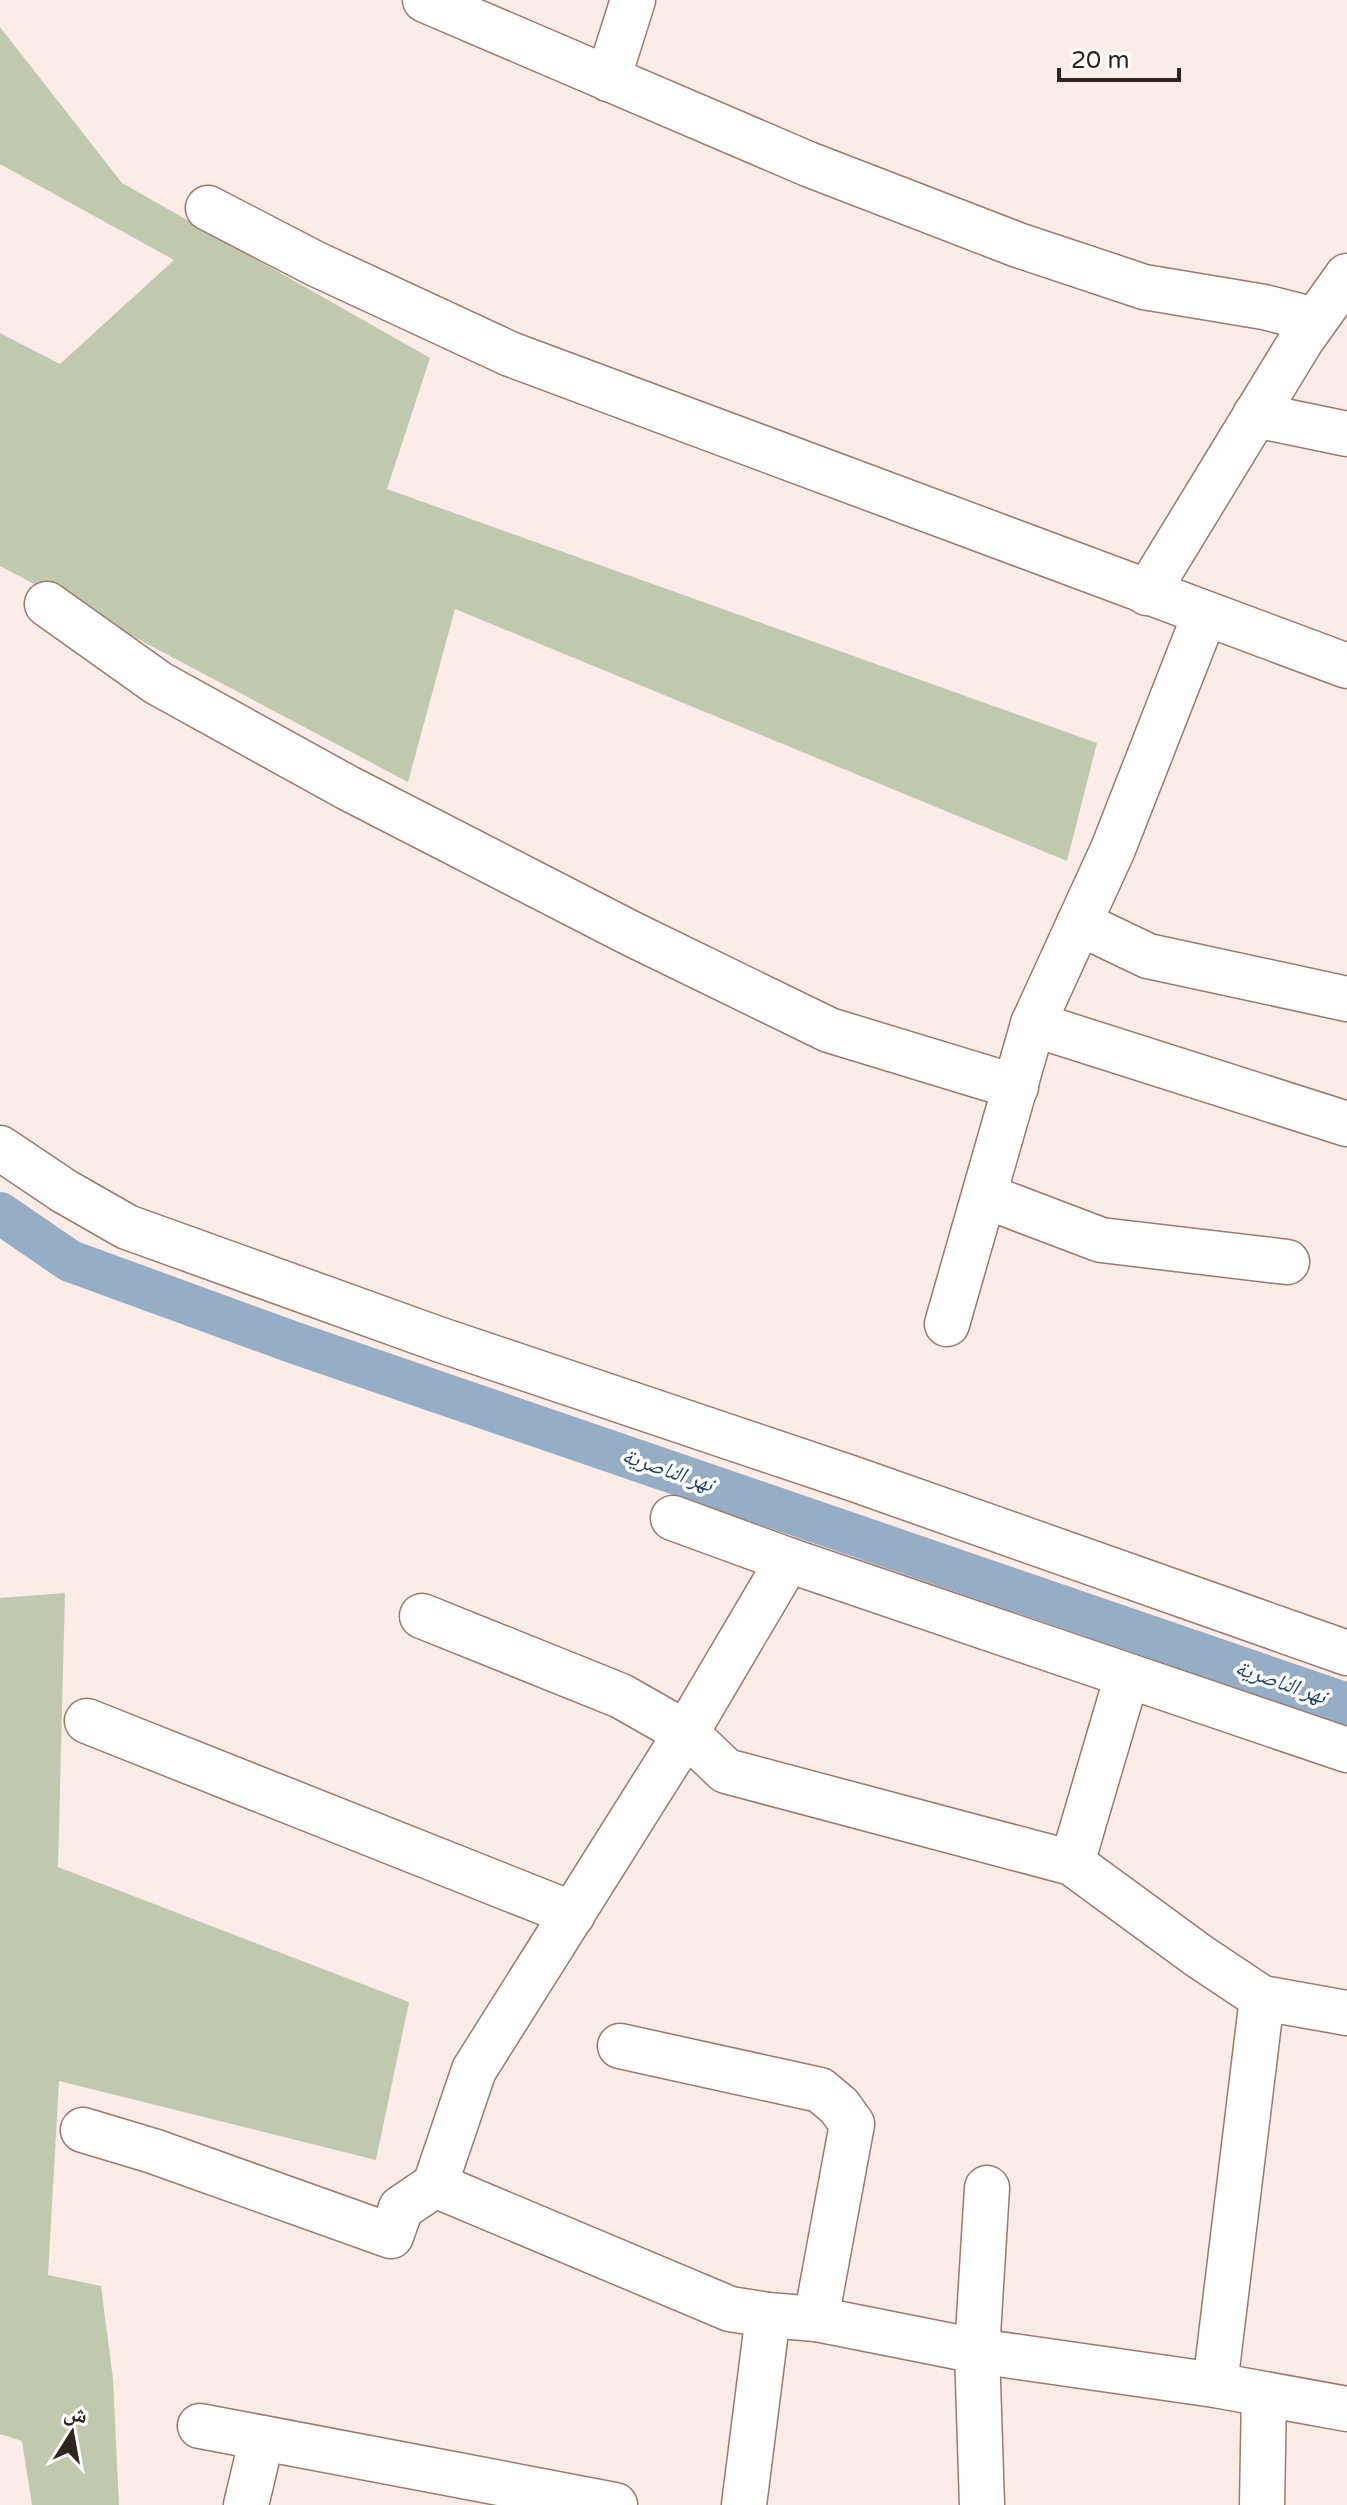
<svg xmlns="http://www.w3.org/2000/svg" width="1347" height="2505" font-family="'Varela Round','Noto Naskh Arabic',sans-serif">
	<rect width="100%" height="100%" fill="#fcece7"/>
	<g fill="#c0c9ad">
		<path d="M0 27 122 183 430 358 387 489 1097 743 1067 861 455 609 408 782 0 566V333L60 364 174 260 0 164Z"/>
		<path d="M65 1593 58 1867 409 2002 376 2160 59 2081 48 2275 101 2286 113 2379 119 2505H32L22 2441 0 2434V1598Z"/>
	</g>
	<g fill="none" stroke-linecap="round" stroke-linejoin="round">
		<path stroke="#96adc6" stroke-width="42" d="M0 1213 70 1261 295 1343 1347 1704"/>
		<defs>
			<g id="minor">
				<path d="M425 0 808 164 1018 245 1144 287 1264 307 1315 320"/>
				<path d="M608 79 633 0"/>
				<path d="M208 208 316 264 510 354 1347 666"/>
				<path d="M1255 415 1347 434"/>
				<path d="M1147 593 1302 339 1347 276"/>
				<path d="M47 604 158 683 348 788 632 934 829 1030 1016 1087"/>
				<path d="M1079 923 1148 956 1347 999"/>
				<path d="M1033 1024 1347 1124"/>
				<path d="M0 1148 64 1191 127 1227 438 1339 854 1479 1347 1653"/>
				<path d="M985 1196 1101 1240 1287 1262"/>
				<path d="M947 1324 1033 1024 1113 849 1205 614"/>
				<path d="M673 1518 788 1560 1347 1750"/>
				<path d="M788 1560 686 1733 474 2070 435 2185 730 2309 768 2315 816 2319 977 2351 1215 2385 1347 2409"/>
				<path d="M422 1616 621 1696 686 1733 726 1771 1072 1863 1199 1956 1262 1998 1347 2013"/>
				<path d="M87 1721 573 1914"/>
				<path d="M1072 1863 1127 1676"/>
				<path d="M620 2046 820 2090 839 2106 852 2124 816 2319"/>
				<path d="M83 2130 153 2151 391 2236 401 2208 435 2185"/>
				<path d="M1215 2385 1262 1998"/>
				<path d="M200 2426 615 2505"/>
				<path d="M246 2505 262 2438"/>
				<path d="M744 2505 768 2315"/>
				<path d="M982 2505 977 2351 987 2188"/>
				<path d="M1262 2505 1264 2395"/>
			</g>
		</defs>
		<use href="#minor" stroke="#9b7a6e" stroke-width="47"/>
		<use href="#minor" stroke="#fff" stroke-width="44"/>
	</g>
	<g text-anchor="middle" stroke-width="7" stroke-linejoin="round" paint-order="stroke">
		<g font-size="22" font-style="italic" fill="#214468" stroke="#fff">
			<text transform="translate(668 1469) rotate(19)" y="8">نهر الناصرية</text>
			<text transform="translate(1281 1681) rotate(19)" y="8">نهر الناصرية</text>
		</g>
	</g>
	<g transform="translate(72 2433) rotate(11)" stroke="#ffffff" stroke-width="6" paint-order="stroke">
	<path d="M0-6L14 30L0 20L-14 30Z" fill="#31241f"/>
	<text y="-12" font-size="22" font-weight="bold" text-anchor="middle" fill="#31241f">ش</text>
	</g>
	<path d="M1059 68v12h120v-12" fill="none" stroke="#31241f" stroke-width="4"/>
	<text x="1071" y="68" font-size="24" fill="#31241f" stroke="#ffffff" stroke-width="6" paint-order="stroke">20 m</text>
</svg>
